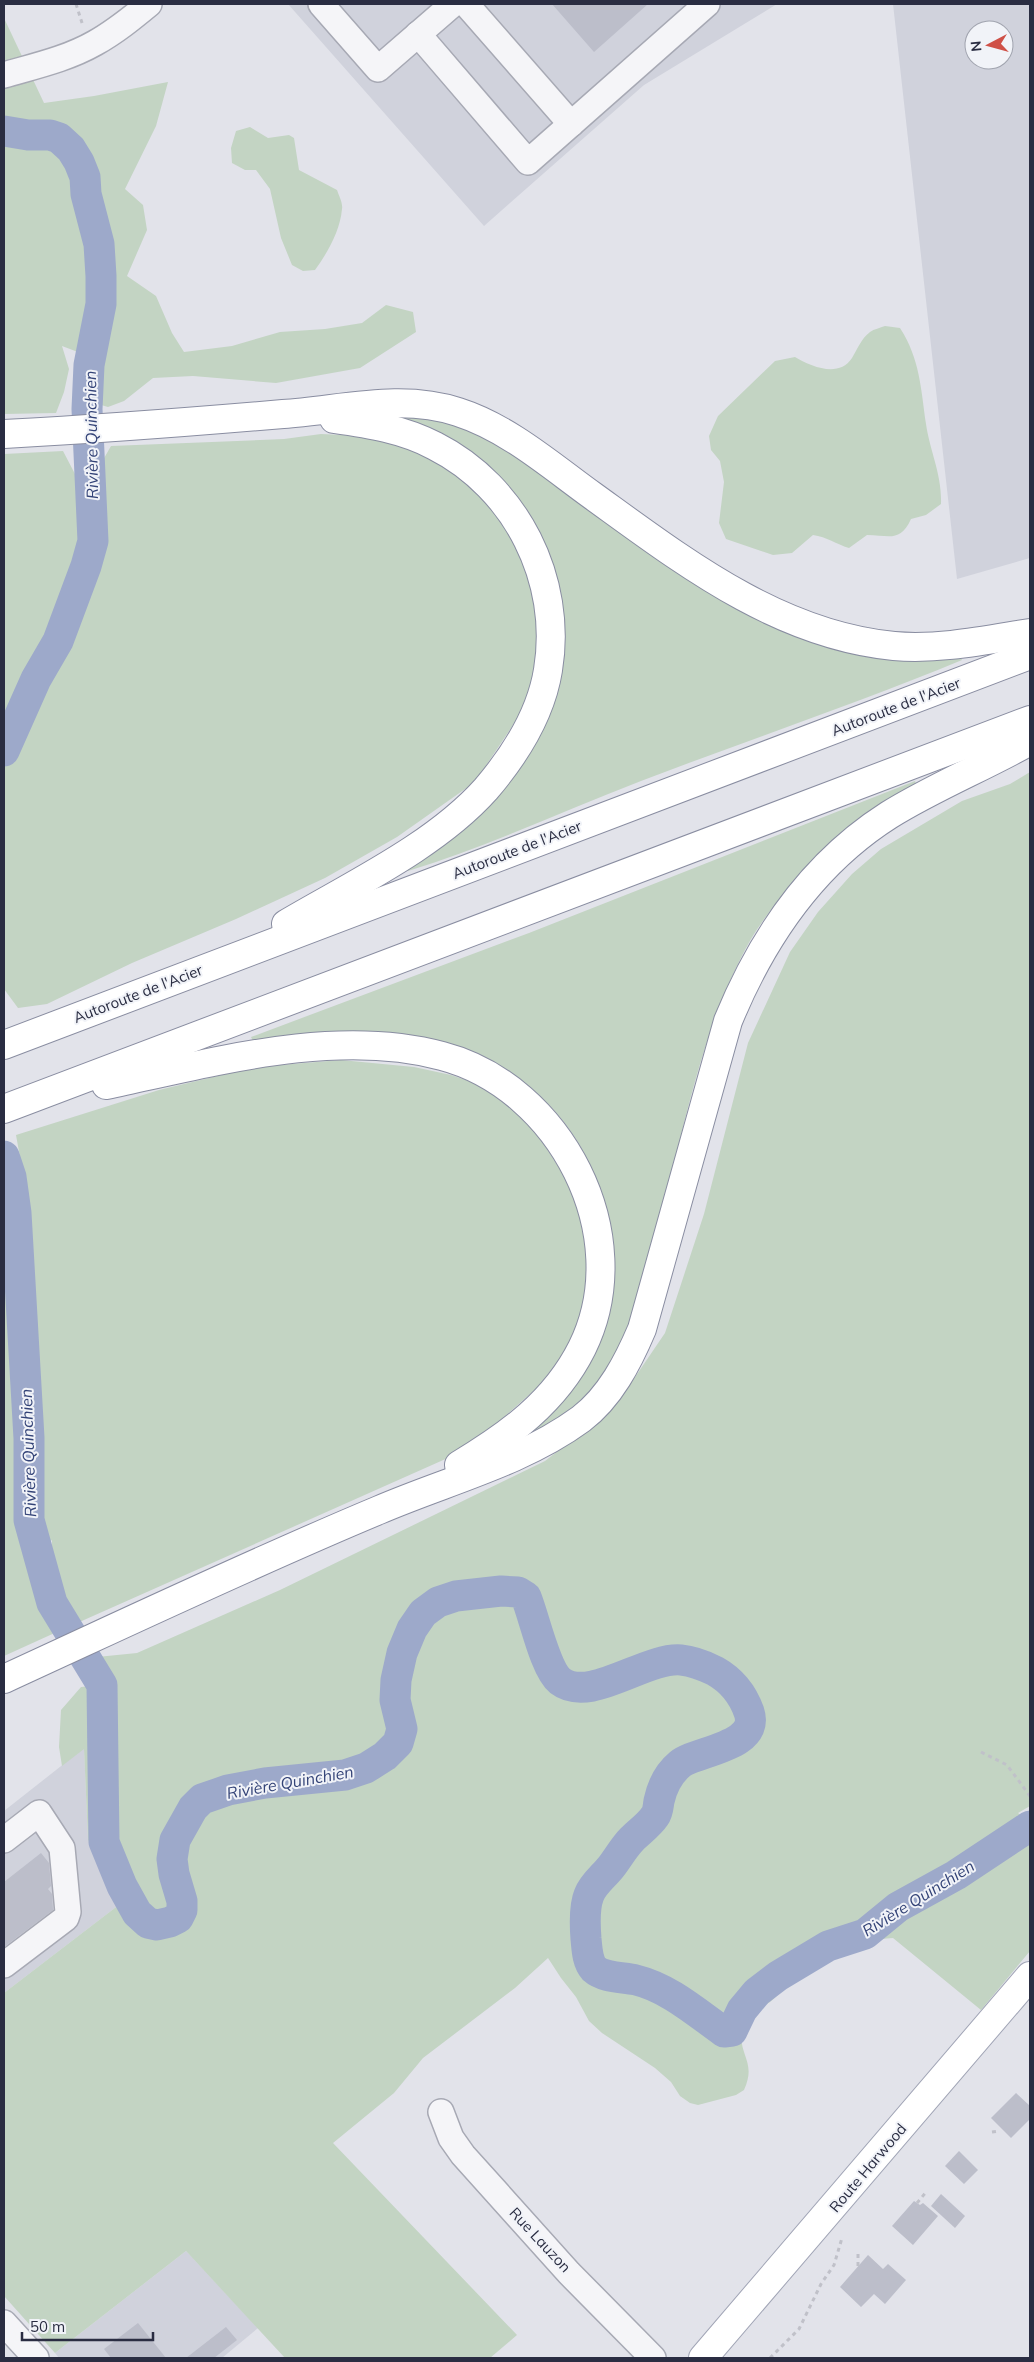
<svg xmlns="http://www.w3.org/2000/svg" width="1034" height="2362" font-family="Mulish,sans-serif">
	<rect width="100%" height="100%" fill="#e2e3ea"/>
	<g fill="#d0d2dc" fill-rule="evenodd">
		<path d="M288 4H777L644 85 484 226Z"/>
		<path d="M893 4H1030V558L957 579ZM974 30H1004V60H974Z"/>
		<path d="M84 1748 88 1840 120 1904 4 1993V1811Z"/>
		<path d="M186 2251 258 2328 222 2358H59L55 2353Z"/>
	</g>
	<g fill="#c3d4c3">
		<path d="M4 18 44 103 94 96 168 82 156 126 125 189 143 205 147 230 127 276 156 296 172 333 184 352 232 346 280 332 325 329 362 323 386 305 413 312 416 332 360 368 276 383 193 376 153 378 124 401 108 407 91 402 86 388 99 360 62 346 69 369 64 392 56 413 4 414Z"/>
		<path d="M250 127 268 138 289 135 294 138 299 170 337 190C339 196 343 203 342 209 340 231 328 252 315 270L303 271 292 265 281 238 270 189 256 170H245L232 163 231 148 236 131Z"/>
		<path d="M885 326 900 328C920 359 921 389 926 424 930 452 942 474 941 504L926 515 911 519C900 543 889 535 867 535L849 548C836 544 827 537 813 535L792 553 773 555 726 539 719 523 724 482 720 461 711 450 709 436 718 416 775 361 795 357C812 367 839 378 852 358 858 348 861 339 870 332 874 329 880 328 885 326Z"/>
		<path d="M401 414 475 426 716 596 959 654 962 660C856 704 748 740 641 781 563 811 487 847 408 871L406 865 557 688 564 662 565 632 559 593 522 505 504 483 481 463 401 421Z"/>
		<path d="M321 434 363 436 407 445 473 485 515 539 534 588 541 630 535 678 519 716 475 782 397 837 325 878 236 919 132 963 47 1004 18 1008 4 989V454L63 451 75 474 85 515H107L95 474 111 446 284 439Z"/>
		<path d="M1030 772V1806L1018 1813 1030 1823V1951L981 2010 893 1938C858 1940 822 1956 795 1978 786 1985 779 1995 770 2002 758 2010 745 2015 742 2031 738 2055 757 2062 744 2090L736 2095 698 2105 690 2103 680 2096 671 2082 655 2068 602 2033 589 2021 576 1997 561 1978 548 1958 515 1988 423 2058 394 2093 333 2143 517 2335 490 2358H285L186 2251 55 2353 4 2296V1993L120 1904 88 1840 84 1749 62 1766 59 1747 61 1710 81 1687 111 1684 97 1657 137 1653 280 1590 545 1461 608 1412 631 1383 665 1333 704 1214 748 1043 790 952 818 912 852 874 881 849 962 801 1010 784Z"/>
		<path d="M915 781 917 786C860 831 788 875 751 939 694 1040 680 1158 647 1267 639 1293 633 1321 623 1346 618 1357 596 1388 588 1398 575 1411 551 1424 536 1434L532 1428C551 1401 569 1373 587 1346 593 1336 604 1325 607 1314 616 1280 615 1243 606 1209 581 1114 512 1054 416 1037 362 1027 307 1037 254 1043L251 1037 529 933Z"/>
		<path d="M341 1060 414 1067 451 1075 481 1085 512 1105 533 1126 574 1192 589 1255 588 1288 580 1319 565 1352 538 1387 495 1425 450 1457 75 1624 56 1596 51 1569 52 1540 32 1555 36 1571 59 1631 4 1656V1205L7 1234 33 1247 31 1242 26 1190 16 1135 159 1090 255 1067Z"/>
	</g>
	<g fill="none" stroke-linecap="round" stroke-linejoin="round">
		<g stroke="#9da9ca" stroke-width="31">
			<path d="M4 131 28 135H50L59 138 71 149 79 162 85 177 86 194 99 244 101 276V304L89 365 87 409 93 541 86 566 58 641 36 679 4 751"/>
			<path d="M4 1156 11 1177 16 1213 29 1438V1520L52 1603 102 1685 104 1842 122 1886 137 1913 148 1923 157 1925 170 1922 178 1918 182 1910V1901L174 1874 172 1859 175 1840 193 1808 202 1799 228 1790 265 1783 345 1775 366 1768 385 1756 398 1743 402 1729 395 1700 396 1680 402 1653 412 1629 423 1613 438 1602 456 1596 501 1591 518 1592 526 1597C534 1616 545 1669 560 1681 590 1704 645 1657 681 1660 692 1661 705 1666 715 1671 731 1680 743 1695 749 1712 761 1747 695 1751 680 1764 668 1774 662 1787 659 1801 658 1807 658 1812 655 1816 649 1825 640 1831 632 1839 624 1847 618 1858 611 1867 604 1876 593 1884 589 1895 584 1907 585 1926 586 1939 587 1948 587 1961 594 1969 604 1978 623 1977 636 1980 669 1988 697 2013 724 2032L732 2031 742 2010 757 1992 778 1976 828 1946 865 1934 898 1907 956 1875 1030 1826"/>
		</g>
	</g>
	<g fill="#bcbeca">
		<path d="M552 4H648L594 52Z"/>
		<path d="M41 1853 49 1863 51 1886 48 1889 52 1894 53 1910 4 1947V1882Z"/>
		<path d="M1016 2093 1030 2106V2119L1011 2138 991 2118Z"/>
		<path d="M959 2151 978 2170 964 2184 945 2166Z"/>
		<path d="M941 2194 965 2216 955 2228 931 2206Z"/>
		<path d="M914 2201 920 2205 923 2203 938 2216 913 2245 892 2226Z"/>
		<path d="M868 2255 883 2269 888 2264 906 2280 885 2304 874 2294 861 2307 840 2287Z"/>
		<path d="M138 2323 166 2358H111L104 2349Z"/>
		<path d="M226 2327 237 2340 214 2358H186Z"/>
	</g>
	<g fill="none" stroke-linecap="round" stroke-linejoin="round">
		<defs>
			<g id="minor">
				<path d="M321 4 378 69 453 4"/>
				<path d="M466 4 571 124"/>
				<path d="M418 34 528 162 707 4"/>
				<path d="M4 75C35 66 67 59 95 43 115 32 132 18 149 4"/>
				<path d="M4 1840 39 1813 62 1848 68 1912 66 1918 4 1965"/>
				<path d="M441 2112 451 2138 463 2155 569 2273 653 2358"/>
				<path d="M4 2323 36 2358"/>
			</g>
			<path id="major" d="M703 2358 1030 1976"/>
			<g id="highway">
				<path d="M4 434C97 429 190 422 283 414 341 410 402 393 458 412 508 428 550 465 593 496 683 561 778 635 894 646 939 650 986 640 1030 633"/>
				<path d="M286 924C352 885 435 846 486 789 515 755 541 714 548 670 563 580 516 487 435 446 403 429 369 424 334 419"/>
				<path d="M4 1045 1030 655"/>
				<path d="M106 1085C211 1063 335 1027 442 1056 560 1087 638 1235 582 1348 555 1402 509 1435 459 1465"/>
				<path d="M4 1109 1030 720"/>
				<path d="M4 1679C128 1622 252 1563 379 1510 446 1481 521 1463 581 1419 610 1397 628 1362 642 1329L728 1021C762 938 812 864 889 815 934 787 984 767 1030 741"/>
			</g>
		</defs>
		<use href="#minor" stroke="#a7a9b4" stroke-width="28"/>
		<use href="#major" stroke="#a1a5b6" stroke-width="30"/>
		<use href="#highway" stroke="#898da1" stroke-width="30"/>
		<g stroke="#c0c1c9" stroke-width="3" stroke-dasharray="4 4" stroke-linecap="butt">
			<path d="M76 4 83 26"/>
			<path d="M981 1752 1007 1765 1030 1796"/>
			<path d="M992 2132 999 2131"/>
			<path d="M917 2203 927 2191"/>
			<path d="M858 2266V2253"/>
			<path d="M770 2358 799 2329 821 2284 834 2265 842 2238"/>
		</g>
		<use href="#minor" stroke="#f5f5f8" stroke-width="25"/>
		<use href="#major" stroke="#fff" stroke-width="28"/>
		<use href="#highway" stroke="#fff" stroke-width="28"/>
	</g>
	<g text-anchor="middle" stroke-width="4" stroke-linejoin="round" paint-order="stroke">
		<g font-size="15" fill="#2a2d42" stroke="#f1f3f8">
			<text transform="translate(896 707) rotate(-21)" y="5">Autoroute de l'Acier</text>
			<text transform="translate(517 850) rotate(-21)" y="5">Autoroute de l'Acier</text>
			<text transform="translate(138 994) rotate(-21)" y="5">Autoroute de l'Acier</text>
			<text transform="translate(868 2168) rotate(-50)" y="5">Route Harwood</text>
			<text transform="translate(540 2240) rotate(47)" y="5">Rue Lauzon</text>
		</g>
		<g font-size="16" font-style="italic" fill="#334377" stroke="#f1f3f8">
			<text transform="translate(91 435) rotate(-91)" y="6">Rivière Quinchien</text>
			<text transform="translate(28 1453) rotate(-92)" y="6">Rivière Quinchien</text>
			<text transform="translate(290 1782) rotate(-10)" y="6">Rivière Quinchien</text>
			<text transform="translate(918 1898) rotate(-32)" y="6">Rivière Quinchien</text>
		</g>
	</g>
	<rect width="1034" height="2362" fill="none" stroke="#2a2d42" stroke-width="10"/>
	<g transform="translate(989 45) rotate(264)"><circle r="24" fill="#f1f3f8" stroke="#a1a4af"/>
	<path d="M0-4L9 19L0 12L-9 19Z" fill="#cf5047"/>
	<text y="-8" font-size="14" font-weight="bold" text-anchor="middle" fill="#2a2d42">N</text>
	</g>
	<path d="M22 2332v8h131v-8" fill="none" stroke="#2a2d42" stroke-width="2.5"/>
	<text x="30" y="2332" font-size="15" fill="#2a2d42" stroke="#f1f3f8" stroke-width="4" paint-order="stroke">50 m</text>
</svg>
